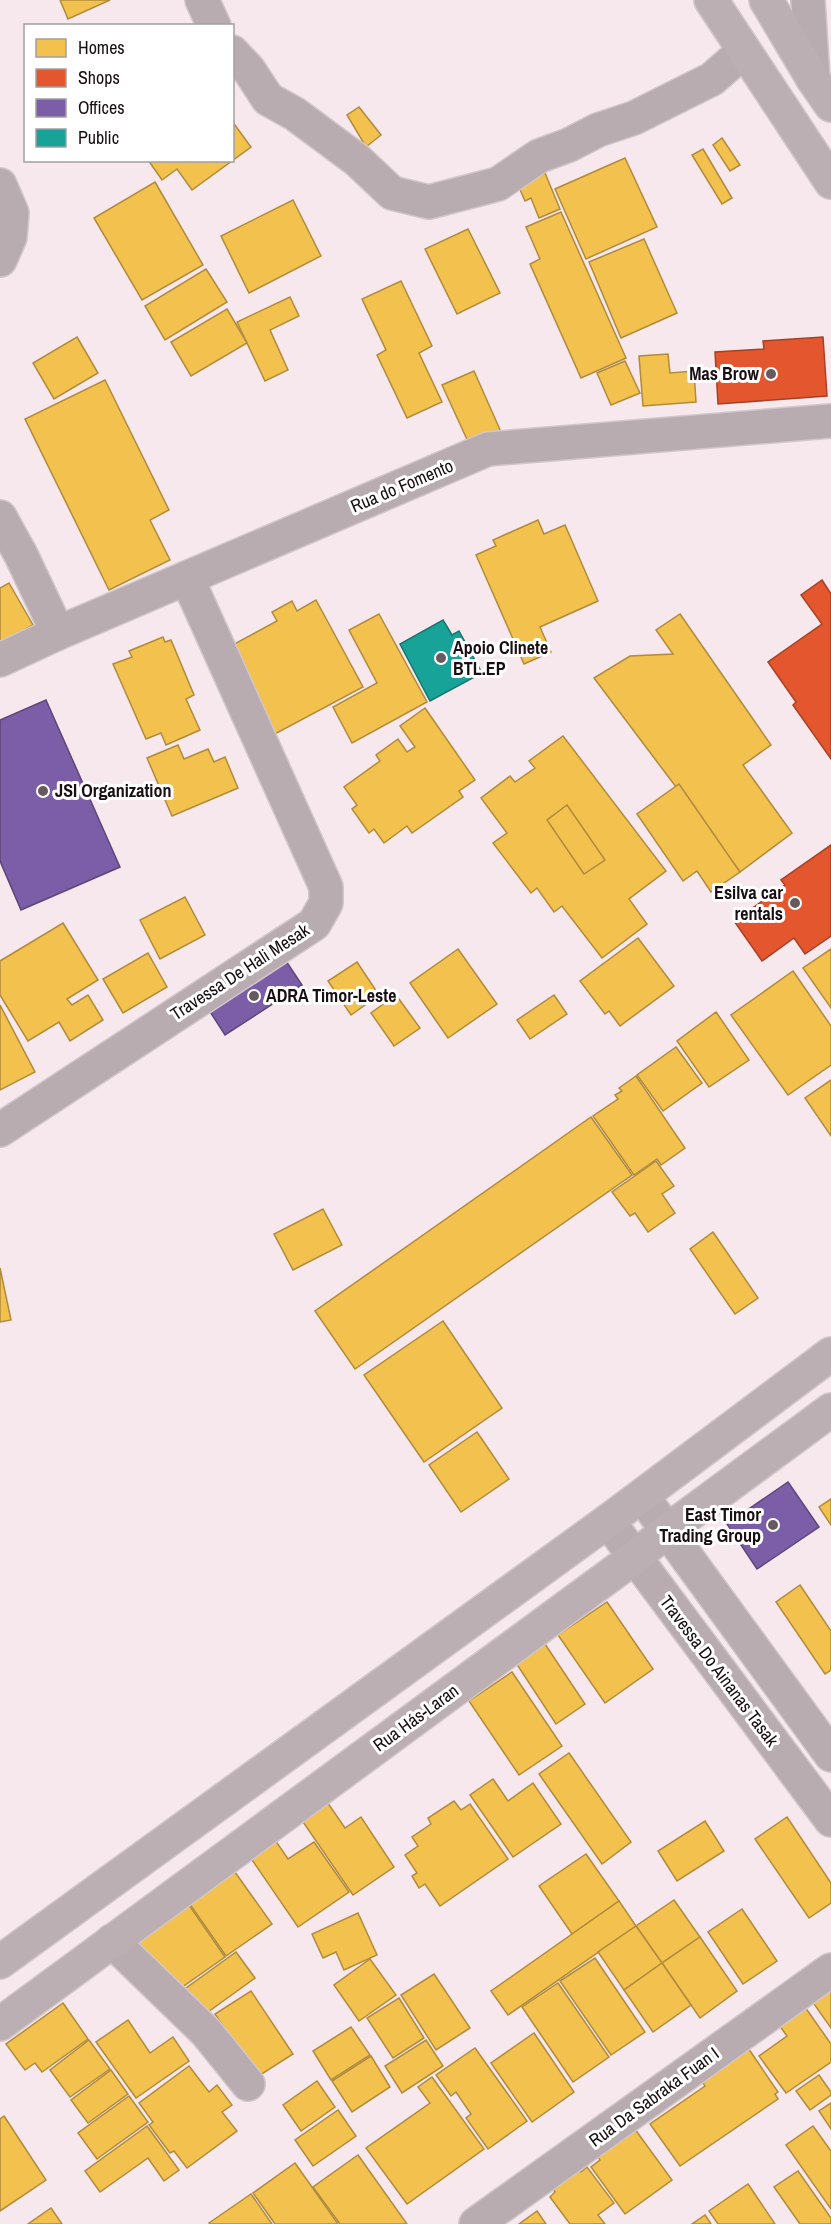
<svg xmlns="http://www.w3.org/2000/svg" width="831" height="2224" font-family="'Archivo Narrow',sans-serif">
	<rect width="100%" height="100%" fill="#f6e8ec"/>
	<g fill="#f2c14e" stroke="#b18b3c" stroke-width="1.5">
		<path d="M60 0H110L68 19Z"/>
		<path d="M359 107 381 135 366 147 347 115Z"/>
		<path d="M232 121 251 147 192 190 177 169 162 180 148 160H232Z"/>
		<path d="M722 138 740 165 730 171 713 145Z"/>
		<path d="M703 149 732 198 722 204 692 155Z"/>
		<path d="M625 158 657 227 586 259 555 189Z"/>
		<path d="M545 173 560 209 539 218 531 198 525 201 518 185Z"/>
		<path d="M155 182 203 265 142 300 94 218Z"/>
		<path d="M293 200 321 256 249 293 221 236Z"/>
		<path d="M561 212 626 358 581 378 530 264 540 259 526 227Z"/>
		<path d="M468 229 500 293 457 314 425 249Z"/>
		<path d="M644 239 677 313 621 338 589 262Z"/>
		<path d="M206 269 227 302 165 340 145 306Z"/>
		<path d="M401 281 432 346 419 353 442 402 407 418 377 355 386 350 362 299Z"/>
		<path d="M290 297 299 316 270 330 288 370 265 381 237 322Z"/>
		<path d="M227 309 247 343 191 376 171 342Z"/>
		<path d="M77 337 98 373 54 399 33 363Z"/>
		<path d="M668 354 670 373 694 371 696 402 643 406 639 356Z"/>
		<path d="M625 361 640 393 611 405 597 373Z"/>
		<path d="M474 371 501 432 470 446 442 385Z"/>
		<path d="M105 380 169 510 150 520 170 560 109 590 25 419Z"/>
		<path d="M538 520 544 534 565 525 598 601 540 627 551 652 524 664 476 555 496 546 493 540Z"/>
		<path d="M9 583 33 625 0 644V588Z"/>
		<path d="M316 600 363 687 273 735 227 648 277 621 272 612 292 601 297 611Z"/>
		<path d="M379 614 427 702 352 743 333 707 377 683 349 630Z"/>
		<path d="M680 614 771 745 743 765 792 833 740 872 594 678 630 656 673 654 656 630Z"/>
		<path d="M163 637 165 642 171 640 194 695 186 699 200 730 166 745 161 733 146 739 113 664 132 657 129 651Z"/>
		<path d="M425 708 475 780 459 791 463 797 412 833 407 826 384 843 374 829 369 833 352 809 357 805 344 787 380 761 376 755 398 739 407 752 415 747 400 726Z"/>
		<path d="M563 736 666 871 629 899 647 924 602 958 562 906 554 912 537 888 531 893 493 843 507 833 481 798 510 776 515 782 535 768 529 761Z"/>
		<path d="M178 745 184 759 208 749 214 762 225 757 238 788 172 816 147 758Z"/>
		<path d="M679 784 740 872 711 892 697 871 683 881 637 814Z"/>
		<path d="M567 805 605 860 584 874 547 820Z"/>
		<path d="M185 897 205 935 160 959 140 920Z"/>
		<path d="M63 923 98 980 67 999 72 1005 88 995 103 1020 70 1041 59 1022 28 1041 0 995V961Z"/>
		<path d="M638 938 674 986 620 1026 609 1011 605 1014 580 981Z"/>
		<path d="M458 949 497 1004 448 1038 410 983Z"/>
		<path d="M831 949V1008L803 968Z"/>
		<path d="M148 953 167 987 123 1013 103 979Z"/>
		<path d="M357 962 379 995 351 1015 328 981Z"/>
		<path d="M793 971 831 1026V1065L788 1095 731 1015Z"/>
		<path d="M396 995 420 1028 394 1046 371 1013Z"/>
		<path d="M554 995 567 1014 530 1039 517 1020Z"/>
		<path d="M0 1005 35 1072 0 1090Z"/>
		<path d="M716 1012 749 1060 709 1087 677 1041Z"/>
		<path d="M676 1047 702 1083 663 1111 637 1075Z"/>
		<path d="M636 1076 685 1148 661 1165 657 1159 634 1175 593 1116 618 1099 615 1095 622 1091 619 1088Z"/>
		<path d="M831 1080V1136L805 1098Z"/>
		<path d="M591 1117 632 1175 355 1369 315 1311Z"/>
		<path d="M656 1161 674 1186 662 1194 675 1213 648 1232 635 1213 630 1216 612 1192Z"/>
		<path d="M323 1209 342 1245 293 1270 274 1234Z"/>
		<path d="M713 1232 758 1298 735 1314 690 1249Z"/>
		<path d="M0 1268 11 1320 0 1322Z"/>
		<path d="M443 1321 502 1408 424 1462 364 1375Z"/>
		<path d="M477 1432 509 1479 461 1512 429 1465Z"/>
		<path d="M831 1499V1525L819 1507Z"/>
		<path d="M800 1585 831 1631V1670L825 1674 776 1602Z"/>
		<path d="M607 1602 653 1669 605 1703 558 1635Z"/>
		<path d="M545 1644 585 1704 556 1724 516 1663Z"/>
		<path d="M512 1672 562 1746 519 1775 469 1701Z"/>
		<path d="M569 1753 631 1842 602 1864 539 1774Z"/>
		<path d="M493 1779 508 1801 533 1783 561 1824 513 1857 470 1795Z"/>
		<path d="M325 1799 345 1828 361 1817 394 1867 353 1895 299 1816Z"/>
		<path d="M454 1801 461 1810 470 1804 508 1859 440 1906 425 1884 419 1888 412 1876 417 1873 405 1855 418 1846 412 1837 431 1824 428 1818Z"/>
		<path d="M787 1817 831 1883V1903L809 1918 755 1839Z"/>
		<path d="M705 1821 724 1851 677 1881 658 1851Z"/>
		<path d="M273 1837 288 1859 314 1842 349 1892 298 1927 248 1854Z"/>
		<path d="M586 1854 619 1901 572 1934 539 1886Z"/>
		<path d="M232 1868 272 1924 226 1956 187 1900Z"/>
		<path d="M674 1900 700 1937 662 1963 636 1926Z"/>
		<path d="M619 1901 636 1926 508 2015 491 1991Z"/>
		<path d="M189 1905 225 1957 178 1990 135 1943Z"/>
		<path d="M742 1909 777 1961 743 1984 708 1932Z"/>
		<path d="M358 1913 377 1955 344 1970 336 1952 323 1958 312 1934Z"/>
		<path d="M636 1926 662 1963 624 1990 598 1952Z"/>
		<path d="M700 1937 737 1991 700 2018 662 1963Z"/>
		<path d="M236 1952 255 1978 201 2017 182 1991Z"/>
		<path d="M595 1958 645 2032 611 2055 560 1981Z"/>
		<path d="M370 1959 396 1995 359 2021 334 1985Z"/>
		<path d="M662 1963 691 2005 653 2032 624 1990Z"/>
		<path d="M434 1974 470 2028 436 2050 401 1995Z"/>
		<path d="M831 1977V2028L807 1994Z"/>
		<path d="M558 1983 609 2057 573 2082 522 2007Z"/>
		<path d="M251 1991 293 2054 257 2077 215 2014Z"/>
		<path d="M399 1998 424 2038 393 2058 367 2018Z"/>
		<path d="M800 2000 831 2044V2062L786 2093 759 2056 787 2036 774 2018Z"/>
		<path d="M63 2003 88 2039 42 2072 35 2063 25 2070 6 2044Z"/>
		<path d="M128 2020 150 2053 173 2037 189 2061 136 2098 96 2042Z"/>
		<path d="M351 2027 370 2055 331 2080 313 2051Z"/>
		<path d="M534 2033 574 2092 532 2122 491 2063Z"/>
		<path d="M89 2040 110 2069 70 2097 50 2070Z"/>
		<path d="M426 2040 443 2066 402 2093 385 2066Z"/>
		<path d="M744 2042 778 2092 775 2094 778 2099 680 2166 650 2124 705 2086 697 2074Z"/>
		<path d="M475 2048 527 2121 488 2149 466 2118 471 2114 456 2092 451 2096 436 2075Z"/>
		<path d="M371 2056 390 2087 352 2112 332 2081Z"/>
		<path d="M189 2066 209 2092 217 2085 232 2105 222 2112 237 2131 187 2168 174 2151 170 2153 149 2125 153 2122 139 2103Z"/>
		<path d="M111 2070 128 2094 88 2123 71 2100Z"/>
		<path d="M819 2075 831 2092V2095L810 2110 796 2091Z"/>
		<path d="M432 2077 484 2149 407 2204 366 2148 430 2103 418 2087Z"/>
		<path d="M317 2081 335 2107 301 2131 283 2105Z"/>
		<path d="M129 2096 148 2122 97 2159 78 2133Z"/>
		<path d="M831 2103V2129L819 2111Z"/>
		<path d="M338 2110 356 2136 313 2166 295 2140Z"/>
		<path d="M4 2116 46 2180 0 2211V2119Z"/>
		<path d="M629 2121 672 2180 625 2214 591 2167 600 2160 592 2148Z"/>
		<path d="M147 2126 179 2170 164 2181 148 2158 100 2192 85 2171Z"/>
		<path d="M813 2126 831 2151V2209L786 2145Z"/>
		<path d="M358 2155 407 2224H340L313 2187Z"/>
		<path d="M295 2163 338 2224H275L253 2193Z"/>
		<path d="M576 2166 581 2172 587 2167 614 2203 598 2215 605 2224H570L550 2197 555 2192 550 2185Z"/>
		<path d="M798 2171 831 2218V2224H800L774 2187Z"/>
		<path d="M748 2184 775 2224H718L709 2211Z"/>
		<path d="M251 2194 272 2224H210L209 2223Z"/>
		<path d="M51 2208 62 2224H28Z"/>
		<path d="M537 2211 546 2224H519Z"/>
		<path d="M705 2215 711 2224H692Z"/>
	</g>
	<g fill="#e4572e" stroke="#a74126" stroke-width="1.5">
		<path d="M823 337 827 396 718 404 715 352 764 349 763 341Z"/>
		<path d="M822 580 831 594V759L793 705 796 702 768 662 822 624 801 595Z"/>
		<path d="M831 845V936L805 954 794 938 762 961 734 921 785 885 781 880Z"/>
	</g>
	<g fill="#7b5ea7" stroke="#5e467a" stroke-width="1.5">
		<path d="M46 700 120 867 21 910 0 861V720Z"/>
		<path d="M284 958 302 985 225 1035 207 1007Z"/>
		<path d="M788 1482 819 1527 757 1569 727 1524Z"/>
	</g>
	<path fill="#17a398" stroke="#187670" stroke-width="1.5" d="M443 620 452 635 459 631 482 673 430 701 400 644Z"/>
	<g fill="none" stroke-linecap="round" stroke-linejoin="round">
		<defs>
			<g id="minor">
				<path d="M202 0 214 26"/>
				<path d="M808 0 813 79"/>
				<path d="M232 52 249 70 268 99 295 114 357 160 392 193 429 202 498 184 539 156 569 145 598 130 634 118 712 79 743 52"/>
				<path d="M0 185 12 213 10 237 0 260"/>
				<path d="M0 517 21 555 58 633"/>
				<path d="M0 660 58 633 488 449 831 421"/>
				<path d="M0 1130 314 924 326 903V887L187 578"/>
				<path d="M642 1496 831 1755"/>
				<path d="M608 1521 831 1820"/>
				<path d="M112 1941 206 2032 248 2084"/>
				<path d="M476 2224 831 1970"/>
			</g>
			<g id="major">
				<path d="M711 0 831 182"/>
				<path d="M766 0 813 79 831 105"/>
				<path d="M0 1962 608 1521 831 1354"/>
				<path d="M0 2024 635 1557 668 1530 831 1410"/>
			</g>
		</defs>
		<use href="#minor" stroke="#d2c6ca" stroke-width="36"/>
		<use href="#major" stroke="#d2c6ca" stroke-width="36"/>
		<use href="#minor" stroke="#b8acb0" stroke-width="33"/>
		<use href="#major" stroke="#bbafb3" stroke-width="33"/>
	</g>
	<g fill="#665a5e" stroke="#fff" stroke-width="2">
		<circle cx="771" cy="374" r="6"/>
		<circle cx="441" cy="658" r="6"/>
		<circle cx="43" cy="791" r="6"/>
		<circle cx="795" cy="903" r="6"/>
		<circle cx="254" cy="996" r="6"/>
		<circle cx="773" cy="1525" r="6"/>
	</g>
	<g text-anchor="middle" stroke-width="6" stroke-linejoin="round" paint-order="stroke">
		<g font-size="18" font-weight="bold" fill="#190e12" stroke="#fff" text-anchor="end">
			<text x="759" y="380">Mas Brow</text>
			<text x="453" y="654" text-anchor="start">Apoio Clinete<tspan x="453" dy="21">BTL.EP</tspan></text>
			<text x="55" y="797" text-anchor="start">JSI Organization</text>
			<text x="783" y="899">Esilva car<tspan x="783" dy="21">rentals</tspan></text>
			<text x="266" y="1002" text-anchor="start">ADRA Timor-Leste</text>
			<text x="761" y="1521">East Timor<tspan x="761" dy="21">Trading Group</tspan></text>
		</g>
		<g font-size="18" fill="#190e12" stroke="#fff">
			<text transform="translate(402 486) rotate(-23)" y="6">Rua do Fomento</text>
			<text transform="translate(240 972) rotate(-33)" y="6">Travessa De Hali Mesak</text>
			<text transform="translate(719 1671) rotate(53)" y="6">Travessa Do Ainanas Tasak</text>
			<text transform="translate(416 1718) rotate(-36)" y="6">Rua Hás-Laran</text>
			<text transform="translate(654 2097) rotate(-36)" y="6">Rua Da Sabraka Fuan I</text>
		</g>
	</g>
	<rect x="24" y="24" width="210" height="138" fill="#ffffff" stroke="#a39fa0" stroke-width="1.5"/>
	<rect x="36" y="39" width="30" height="18" fill="#f2c14e" stroke="#a39fa0" stroke-width="1.5"/>
	<text x="78" y="54" font-size="18" fill="#190e12">Homes</text>
	<rect x="36" y="69" width="30" height="18" fill="#e4572e" stroke="#a39fa0" stroke-width="1.5"/>
	<text x="78" y="84" font-size="18" fill="#190e12">Shops</text>
	<rect x="36" y="99" width="30" height="18" fill="#7b5ea7" stroke="#a39fa0" stroke-width="1.5"/>
	<text x="78" y="114" font-size="18" fill="#190e12">Offices</text>
	<rect x="36" y="129" width="30" height="18" fill="#17a398" stroke="#a39fa0" stroke-width="1.5"/>
	<text x="78" y="144" font-size="18" fill="#190e12">Public</text>
</svg>
